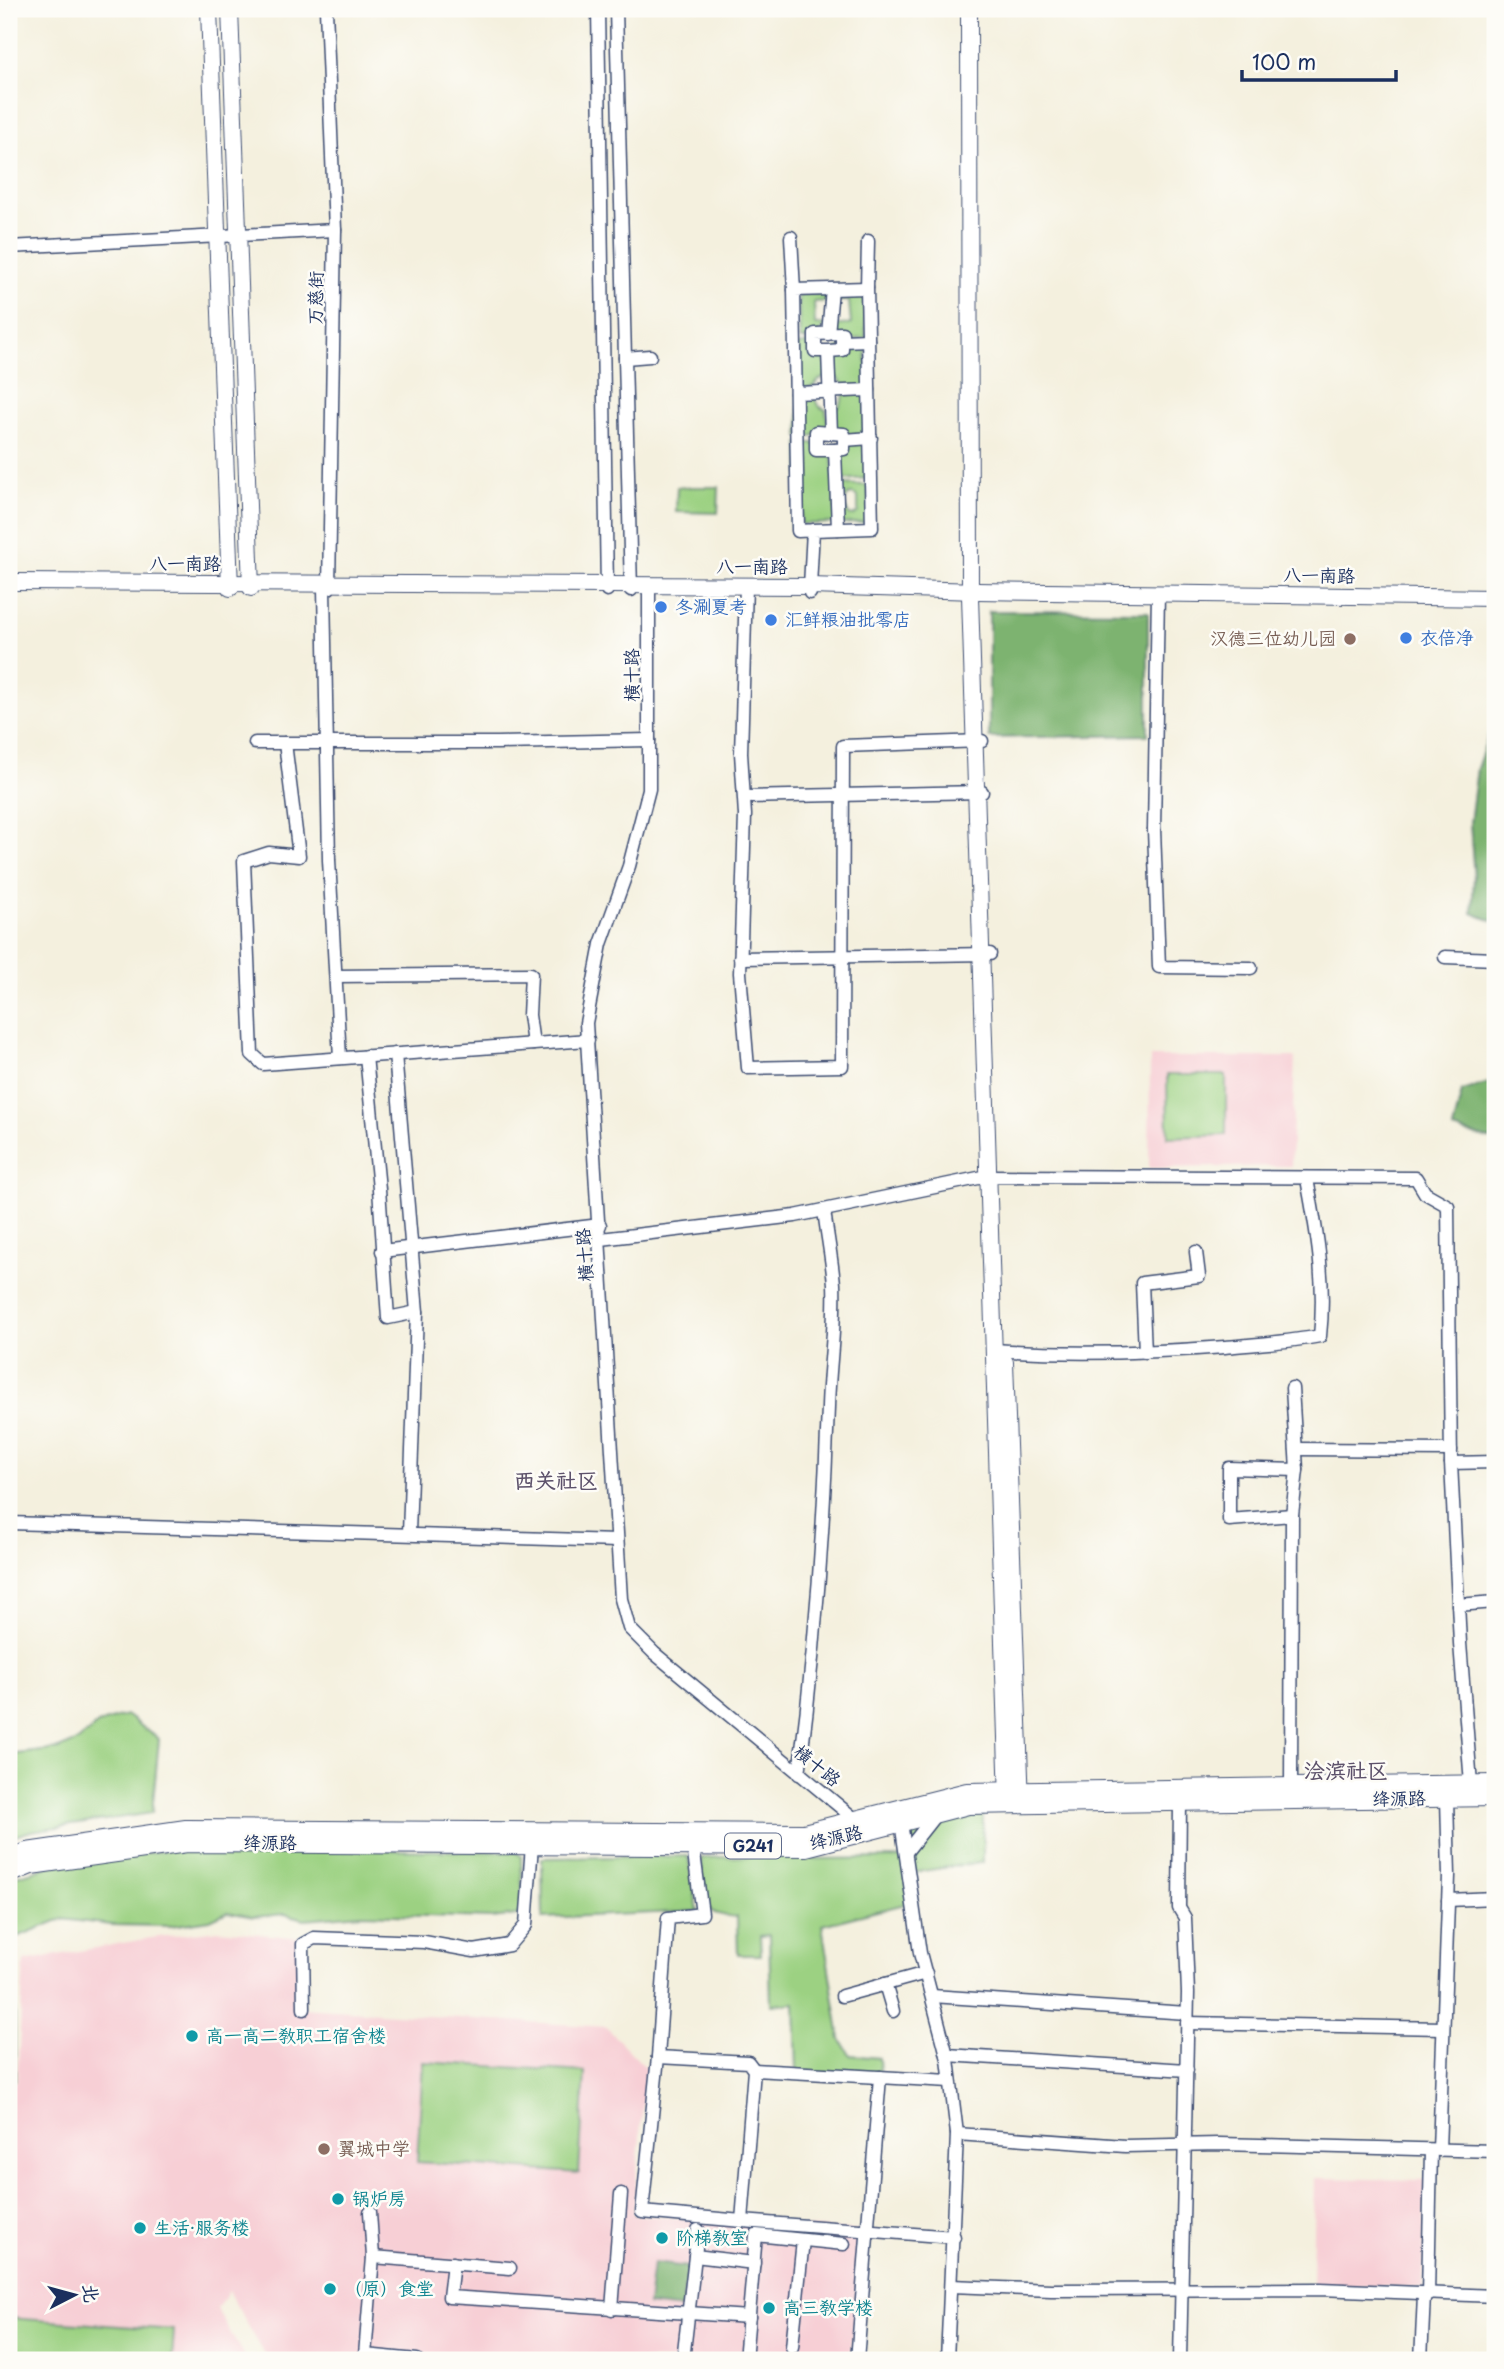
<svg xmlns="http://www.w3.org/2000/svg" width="1504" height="2369" font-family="'Playpen Sans','LXGW WenKai TC',sans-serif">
	<rect width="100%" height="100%" fill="#fdfcf7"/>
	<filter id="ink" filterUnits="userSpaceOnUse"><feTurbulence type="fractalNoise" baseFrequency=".0143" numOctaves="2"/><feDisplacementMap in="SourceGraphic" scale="14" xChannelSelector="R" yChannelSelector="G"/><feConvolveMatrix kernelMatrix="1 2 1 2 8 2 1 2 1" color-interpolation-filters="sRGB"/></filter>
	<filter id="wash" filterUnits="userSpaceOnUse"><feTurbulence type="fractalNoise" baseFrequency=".00686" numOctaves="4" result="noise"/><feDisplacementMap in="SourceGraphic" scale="28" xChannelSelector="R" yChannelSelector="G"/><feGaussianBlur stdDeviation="1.57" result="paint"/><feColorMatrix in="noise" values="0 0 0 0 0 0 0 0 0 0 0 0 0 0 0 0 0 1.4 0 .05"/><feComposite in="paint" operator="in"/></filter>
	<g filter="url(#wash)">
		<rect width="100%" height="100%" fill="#f4f0de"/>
		<g fill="#f7cfd5">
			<path d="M1150 1057H1295L1291 1166 1149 1168Z"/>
			<path d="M219 1930 300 1938 299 2008 606 2027 646 2068 633 2215 860 2231 850 2360H268L228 2291 217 2309 246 2360H9V2083L17 2082 24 1961 151 1938Z"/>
			<path d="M1314 2178 1425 2180 1423 2287 1312 2285Z"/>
		</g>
		<g fill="#9cd182" stroke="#5c8070" stroke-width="2">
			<path d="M835 293H864L866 338 844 340 830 326 851 324 849 301H835Z"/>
			<path d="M798 294H829V301L814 302 815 325H826L812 340 800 339Z"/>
			<path d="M811 343 826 353V376L818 381 814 387 799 389 797 345Z"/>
			<path d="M866 343 867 389H846L839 379 831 376 830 354 844 344Z"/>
			<path d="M867 392 868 437 834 432 832 409 839 407 845 394Z"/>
			<path d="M799 395 812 396 820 407 826 410 828 430 812 436 799 437Z"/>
			<path d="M847 442H868L869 478 840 480 839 453Z"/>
			<path d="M799 443H813L832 453 836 523 801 524Z"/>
			<path d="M839 484 868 485 870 522 840 524V506L844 505 849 515 853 516 858 512V497L853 494 848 495 844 502 839 503Z"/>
			<path d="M677 487H719L718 513 676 512Z"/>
			<path d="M1167 1075H1226V1135L1168 1137Z"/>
			<path d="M126 1715 159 1739 152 1813 31 1831 9 1838V1755L59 1749 78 1741 98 1724Z"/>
			<path d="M983 1805V1862L909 1873 913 1902 822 1925 840 2039 850 2055 879 2058 880 2077 797 2072 795 2003 771 2005 769 1935 760 1936 761 1955H738L737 1917C726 1916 713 1915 705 1906L701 1858 802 1854 804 1859 906 1858 901 1822Z"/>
			<path d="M190 1847 516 1852 521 1856 523 1914 492 1918 361 1914 305 1919 285 1914 254 1917 227 1912 210 1920 170 1926 112 1925 62 1919 14 1938 15 2080H9V1878L54 1865Z"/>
			<path d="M688 1856 698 1911 543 1918 542 1858Z"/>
			<path d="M423 2062 585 2072 579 2173 417 2162Z"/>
			<path d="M9 2318 174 2330 172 2360H9Z"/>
		</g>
		<g fill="#7db370" stroke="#4c7167" stroke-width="2">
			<path d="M989 611 1148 612V735L989 738Z"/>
			<path d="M1495 717V922L1472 913 1474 878 1470 823 1477 768Z"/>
			<path d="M1495 1081V1141L1453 1129 1462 1091Z"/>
			<path d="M653 2263 687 2267 682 2309 648 2305Z"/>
		</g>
	</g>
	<g filter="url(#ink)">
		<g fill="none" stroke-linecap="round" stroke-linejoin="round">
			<defs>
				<g id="minor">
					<path d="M326 9 335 230 329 588"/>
					<path d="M598 9 607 590"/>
					<path d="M616 9 631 590"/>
					<path d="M791 237 794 290"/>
					<path d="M9 247 335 230"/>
					<path d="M867 288 868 241"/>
					<path d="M828 334 832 289"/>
					<path d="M842 341 868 340"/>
					<path d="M828 351H815V334L842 333V350L828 351 831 433 844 434V449L835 450 838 529"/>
					<path d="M625 358 650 356"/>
					<path d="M796 393 869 390"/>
					<path d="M831 433 816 432V450H835"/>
					<path d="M844 440 871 438"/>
					<path d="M649 585V789L629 866 601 944 586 1023 621 1599 629 1628 654 1653 856 1820"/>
					<path d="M746 586 741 753 745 815 740 973 748 1068 842 1066 843 746 982 741"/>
					<path d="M324 588 329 860 340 1058"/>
					<path d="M810 593V586L813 530 872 528 867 288 794 290 798 531 817 530"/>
					<path d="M255 743H497L649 740"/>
					<path d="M285 743 299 856 269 853 244 861 252 1054 263 1064 588 1040"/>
					<path d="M745 797 982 792"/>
					<path d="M1154 829 1159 967 1251 968"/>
					<path d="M1154 830 1158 593"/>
					<path d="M1445 957 1495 959"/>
					<path d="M740 958 990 954"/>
					<path d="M336 976 531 974 529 1015 533 1044"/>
					<path d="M395 1054 417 1312"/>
					<path d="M366 1056 379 1189 388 1318 417 1312 409 1533"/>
					<path d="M601 1239 795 1216 988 1176 1416 1178 1425 1193 1448 1206 1451 1463 1460 1643 1471 1784"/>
					<path d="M382 1251 600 1225"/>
					<path d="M994 1350C1071 1355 1148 1353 1225 1347 1257 1344 1288 1342 1320 1336 1326 1282 1317 1232 1307 1179"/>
					<path d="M1145 1352 1142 1283 1199 1276 1196 1252"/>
					<path d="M1296 1449 1451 1450"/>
					<path d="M1451 1463 1495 1462"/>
					<path d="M1292 1515 1297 1470"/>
					<path d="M9 1523 617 1541"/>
					<path d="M1458 1605 1495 1602"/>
					<path d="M799 1774C815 1652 824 1530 828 1407 829 1366 836 1325 834 1284 832 1260 827 1235 824 1210"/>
					<path d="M1291 1787 1292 1515 1229 1520V1468L1297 1470 1292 1388"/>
					<path d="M901 1822 920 1953 948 2059 957 2134 947 2360"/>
					<path d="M693 1846 702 1914 668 1918 658 2057 748 2062 754 2070 742 2221 954 2237"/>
					<path d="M906 1852 936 1814"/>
					<path d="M1448 1900 1495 1898"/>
					<path d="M885 1984 893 2011"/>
					<path d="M842 1996 926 1973"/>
					<path d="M932 1996 1187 2013"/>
					<path d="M304 2009 303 1944 314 1938 424 1942 474 1951 509 1945 526 1925 532 1845"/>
					<path d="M1187 2023 1443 2028"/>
					<path d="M947 2055 1187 2070"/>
					<path d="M658 2057 642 2212 742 2221"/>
					<path d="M754 2070 950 2081"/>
					<path d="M957 2134 1125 2146 1219 2144 1495 2151"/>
					<path d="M1439 2150 1449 1876 1447 1798"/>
					<path d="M370 2212 373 2257 365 2355 417 2360"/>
					<path d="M695 2256 754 2263"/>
					<path d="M373 2257 510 2268"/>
					<path d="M453 2263 449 2297 749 2317"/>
					<path d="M951 2286 1051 2290 1320 2289 1495 2296"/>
					<path d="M1428 2295 1431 2150"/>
					<path d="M612 2309 621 2194"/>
					<path d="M792 2347 803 2240"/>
					<path d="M683 2360 698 2230"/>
					<path d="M745 2360 756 2235 844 2244"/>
					<path d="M857 2360 880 2077"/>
					<path d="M1180 2360 1188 1993 1185 1918 1179 1908 1180 1802"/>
					<path d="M1421 2360 1424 2295"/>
				</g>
				<g id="major">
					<path d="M209 9 230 588"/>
					<path d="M230 9 251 588"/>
					<path d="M969 9 970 596 1008 1801"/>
					<path d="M9 582 810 586 977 591 1495 598"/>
					<path d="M1005 1362 1021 1804"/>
				</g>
				<g id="highway">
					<path d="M9 1859 27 1852 186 1829 804 1833 967 1792 1495 1784"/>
					<path d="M9 1874 31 1865 187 1843 806 1847 968 1805 1495 1797"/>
				</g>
			</defs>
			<use href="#minor" stroke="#3c4c71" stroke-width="15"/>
			<use href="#major" stroke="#3c4c71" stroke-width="18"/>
			<use href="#highway" stroke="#3c4c71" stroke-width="20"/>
			<use href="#minor" stroke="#fff" stroke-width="12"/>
			<use href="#major" stroke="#fff" stroke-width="16"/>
			<use href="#highway" stroke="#fff" stroke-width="18"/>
		</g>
	</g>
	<g fill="#3f7fe0" stroke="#fdfcf7" stroke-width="2.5">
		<circle cx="661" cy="607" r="7"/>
		<circle cx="771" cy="620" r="7"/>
		<circle cx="1406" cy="638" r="7"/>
	</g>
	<g fill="#8d6e63" stroke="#fdfcf7" stroke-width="2.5">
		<circle cx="1350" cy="639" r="7"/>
		<circle cx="324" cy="2149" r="7"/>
	</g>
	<g fill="#0f9aa8" stroke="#fdfcf7" stroke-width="2.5">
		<circle cx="192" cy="2036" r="7"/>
		<circle cx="338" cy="2199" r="7"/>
		<circle cx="140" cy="2228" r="7"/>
		<circle cx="662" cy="2238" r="7"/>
		<circle cx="330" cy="2289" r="7"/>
		<circle cx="769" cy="2308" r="7"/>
	</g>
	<g text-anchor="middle" stroke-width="5" stroke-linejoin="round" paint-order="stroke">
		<rect fill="#fdfcf7" stroke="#5f6c8c" stroke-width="2" x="725" y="1833.5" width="56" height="25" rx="5"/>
		<g font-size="16" font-weight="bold" fill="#1b2f5e">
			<text x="753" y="1852">G241</text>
		</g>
		<g font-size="18" fill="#1b2f5e" stroke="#fdfcf7">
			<text transform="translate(316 298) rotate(-89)" y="6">万慈街</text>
			<text x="185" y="570">八一南路</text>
			<text x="752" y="573">八一南路</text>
			<text transform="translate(1319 576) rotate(1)" y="6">八一南路</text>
			<text transform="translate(632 675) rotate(-90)" y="6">横十路</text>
			<text transform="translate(585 1255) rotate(-94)" y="6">横十路</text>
			<text transform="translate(817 1766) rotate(39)" y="6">横十路</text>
			<text transform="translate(1399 1799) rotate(-1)" y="6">绛源路</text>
			<text transform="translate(836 1838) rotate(-13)" y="6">绛源路</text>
			<text x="270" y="1849">绛源路</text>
		</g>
		<g font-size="18" fill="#366cbe" stroke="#fdfcf7" text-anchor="start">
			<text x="675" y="613">冬涮夏考</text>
			<text x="785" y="626">汇鲜粮油批零店</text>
			<text x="1420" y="644">衣倍净</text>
		</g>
		<g font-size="18" fill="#785e54" stroke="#fdfcf7" text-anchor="end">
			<text x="1336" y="645">汉德三位幼儿园</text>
			<text x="338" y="2155" text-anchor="start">翼城中学</text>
		</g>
		<g font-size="18" fill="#0d838f" stroke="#fdfcf7" text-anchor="start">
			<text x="206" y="2042">高一高二教职工宿舍楼</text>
			<text x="352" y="2205">锅炉房</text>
			<text x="154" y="2234">生活·服务楼</text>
			<text x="676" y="2244">阶梯教室</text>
			<text x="344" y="2295">（原）食堂</text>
			<text x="783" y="2314">高三教学楼</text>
		</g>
		<g font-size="21" font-weight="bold" fill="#5e536c" stroke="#fdfcf7">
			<text x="556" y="1488">西关社区</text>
			<text x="1346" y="1778">浍滨社区</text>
		</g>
	</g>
	<rect width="1504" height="2369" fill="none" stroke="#fdfcf7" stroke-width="35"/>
	<g transform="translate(74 2295) rotate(84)" stroke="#fdfcf7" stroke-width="5" paint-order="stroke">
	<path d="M0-5L12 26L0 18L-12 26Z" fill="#1b2f5e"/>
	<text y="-10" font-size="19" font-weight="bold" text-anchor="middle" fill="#1b2f5e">北</text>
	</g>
	<path d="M1242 70v10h154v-10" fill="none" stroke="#1b2f5e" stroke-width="3.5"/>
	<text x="1252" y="70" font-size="21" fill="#1b2f5e" stroke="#fdfcf7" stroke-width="5" paint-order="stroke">100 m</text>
</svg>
